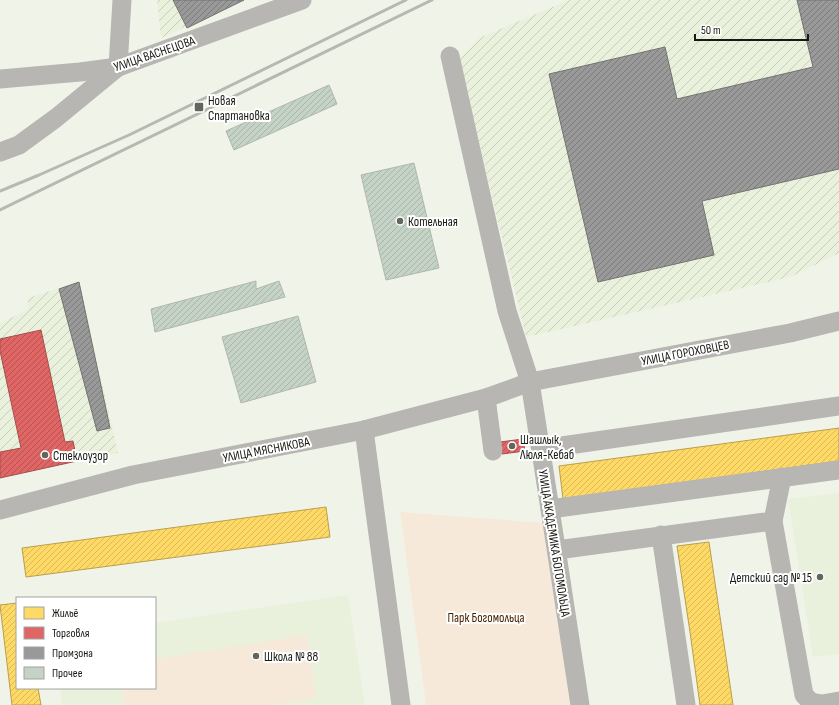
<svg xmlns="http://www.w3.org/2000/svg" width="839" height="705" font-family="'Sofia Sans Condensed',sans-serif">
	<defs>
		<pattern id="industrial-furrows" width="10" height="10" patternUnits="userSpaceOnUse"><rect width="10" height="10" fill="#e9f1dc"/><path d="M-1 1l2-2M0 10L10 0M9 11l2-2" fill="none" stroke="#c7cebc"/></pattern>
		<pattern id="homes-hatch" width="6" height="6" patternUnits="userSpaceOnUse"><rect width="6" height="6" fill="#ffd966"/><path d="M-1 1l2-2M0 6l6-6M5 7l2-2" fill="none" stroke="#daba57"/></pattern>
		<pattern id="shops-hatch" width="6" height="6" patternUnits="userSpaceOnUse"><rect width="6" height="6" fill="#e06666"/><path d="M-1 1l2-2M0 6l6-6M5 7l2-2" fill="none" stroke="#b55353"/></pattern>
		<pattern id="industry-hatch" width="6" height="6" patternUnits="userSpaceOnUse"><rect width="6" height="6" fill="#999"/><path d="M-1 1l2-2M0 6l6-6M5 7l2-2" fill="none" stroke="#7c7c7b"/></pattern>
		<pattern id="building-hatch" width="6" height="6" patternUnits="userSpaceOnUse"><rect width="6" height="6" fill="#c4d3c5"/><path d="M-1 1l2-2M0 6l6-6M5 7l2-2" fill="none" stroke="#a8b5a8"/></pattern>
	</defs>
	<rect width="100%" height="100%" fill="#f0f4e8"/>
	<g fill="#e9f1dc">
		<path d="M839 493V654L813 657 788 499Z"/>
		<path d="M348 595 365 705H62L60 688H155V623Z"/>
	</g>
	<g fill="url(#industrial-furrows)">
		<path d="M157 0H241L161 38Z"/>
		<path d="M569 0H839V253L791 277 526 337 459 60 479 38Z"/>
		<path d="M79 282 118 453 0 478V323L28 310V298Z"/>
	</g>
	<g fill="#f6e9d9">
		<path d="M400 512 545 523 571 705H426Z"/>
		<path d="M307 635 316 698 269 705H124L121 688H155V659Z"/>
	</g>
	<g fill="url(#homes-hatch)" stroke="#b99f4d">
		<path d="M839 428V461L563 499 559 466Z"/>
		<path d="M326 507 330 537 26 577 22 548Z"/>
		<path d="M709 542 733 705H700L690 632 677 546Z"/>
		<path d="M17 603V688H38L41 705H12L0 605Z"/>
	</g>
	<g fill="url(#shops-hatch)" stroke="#a44f4d">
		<path d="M41 330 65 442 73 441 77 461 0 478V452L21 448 0 351V339Z"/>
		<path d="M523 439 525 451 502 454 500 442Z"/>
	</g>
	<g fill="url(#industry-hatch)" stroke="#727370">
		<path d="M173 0H244L187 28Z"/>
		<path d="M797 0H839V169L702 201 714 255 598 282 549 74 665 47 677 99 813 67Z"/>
		<path d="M79 282 110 428 97 431 59 289Z"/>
	</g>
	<g fill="url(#building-hatch)" stroke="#b1b6ae">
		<path d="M329 85 337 104 234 150 226 131Z"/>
		<path d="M414 163 439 268 386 280 361 175Z"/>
		<path d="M256 281V289L279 281 285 297 155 332 151 309Z"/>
		<path d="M298 316 316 382 241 403 222 337Z"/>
	</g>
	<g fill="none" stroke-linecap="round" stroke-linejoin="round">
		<g stroke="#b7b6b2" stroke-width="19">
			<path d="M450 56 507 311 530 382 550 509 580 705"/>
			<path d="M0 79 80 72 118 67 302 0"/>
			<path d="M0 152 19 145 56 118 118 67 122 0"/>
			<path d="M486 398 493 451"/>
			<path d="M364 430 401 705"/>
			<path d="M541 449 839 406"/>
			<path d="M782 477 773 521 804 695 811 702 822 704 839 701"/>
			<path d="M550 509 839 470"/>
			<path d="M0 510 133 475 364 430 486 398 530 382 790 333 839 321"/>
			<path d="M661 535 686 705"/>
			<path d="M557 550 773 521"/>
		</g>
		<g stroke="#b6b8b1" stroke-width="3">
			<path d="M0 191 39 175 129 135 406 0"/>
			<path d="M0 210 432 0"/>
		</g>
	</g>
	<g fill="#63665d" stroke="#fff" stroke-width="1.5">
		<rect x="194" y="102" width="10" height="10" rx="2"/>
		<circle cx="400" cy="221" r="4"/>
		<circle cx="512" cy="446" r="4"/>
		<circle cx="45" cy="455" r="4"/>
		<circle cx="820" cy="577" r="4"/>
		<circle cx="256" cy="656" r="4"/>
	</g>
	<g text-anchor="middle" stroke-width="4" stroke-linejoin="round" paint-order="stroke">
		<g font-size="13" fill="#171912" stroke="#fff">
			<text transform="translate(154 53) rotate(-19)" y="5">УЛИЦА ВАСНЕЦОВА</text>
			<text transform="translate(685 352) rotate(-11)" y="5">УЛИЦА ГОРОХОВЦЕВ</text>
			<text transform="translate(266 449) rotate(-11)" y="5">УЛИЦА МЯСНИКОВА</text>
			<text transform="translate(555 543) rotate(81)" y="5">УЛИЦА АКАДЕМИКА БОГОМОЛЬЦА</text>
		</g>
		<g font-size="13" fill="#171912" stroke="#fff" text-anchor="start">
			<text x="208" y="105">Новая<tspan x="208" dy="15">Спартановка</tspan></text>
			<text x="408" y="226">Котельная</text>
			<text x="520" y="444">Шашлык,<tspan x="520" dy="15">Люля-Кебаб</tspan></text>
			<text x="53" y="460">Стеклоузор</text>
			<text x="812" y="582" text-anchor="end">Детский сад № 15</text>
			<text x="264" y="661">Школа № 88</text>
		</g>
		<g font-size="13" fill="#492300" stroke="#fff">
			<text x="486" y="622">Парк Богомольца</text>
		</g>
	</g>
	<rect x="16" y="597" width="140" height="92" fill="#ffffff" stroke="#a2a3a0"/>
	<rect x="24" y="607" width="20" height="12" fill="#ffd966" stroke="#a2a3a0"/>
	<text x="52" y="617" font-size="12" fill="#171912">Жильё</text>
	<rect x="24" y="627" width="20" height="12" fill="#e06666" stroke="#a2a3a0"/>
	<text x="52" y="637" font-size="12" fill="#171912">Торговля</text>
	<rect x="24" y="647" width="20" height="12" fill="#999999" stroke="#a2a3a0"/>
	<text x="52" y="657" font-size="12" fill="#171912">Промзона</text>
	<rect x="24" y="667" width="20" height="12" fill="#c4d3c5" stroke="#a2a3a0"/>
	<text x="52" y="677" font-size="12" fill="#171912">Прочее</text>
	<path d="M695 34v6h113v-6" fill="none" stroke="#171912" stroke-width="2"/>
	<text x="701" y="34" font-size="12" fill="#171912" stroke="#ffffff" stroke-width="3" paint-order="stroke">50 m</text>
</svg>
